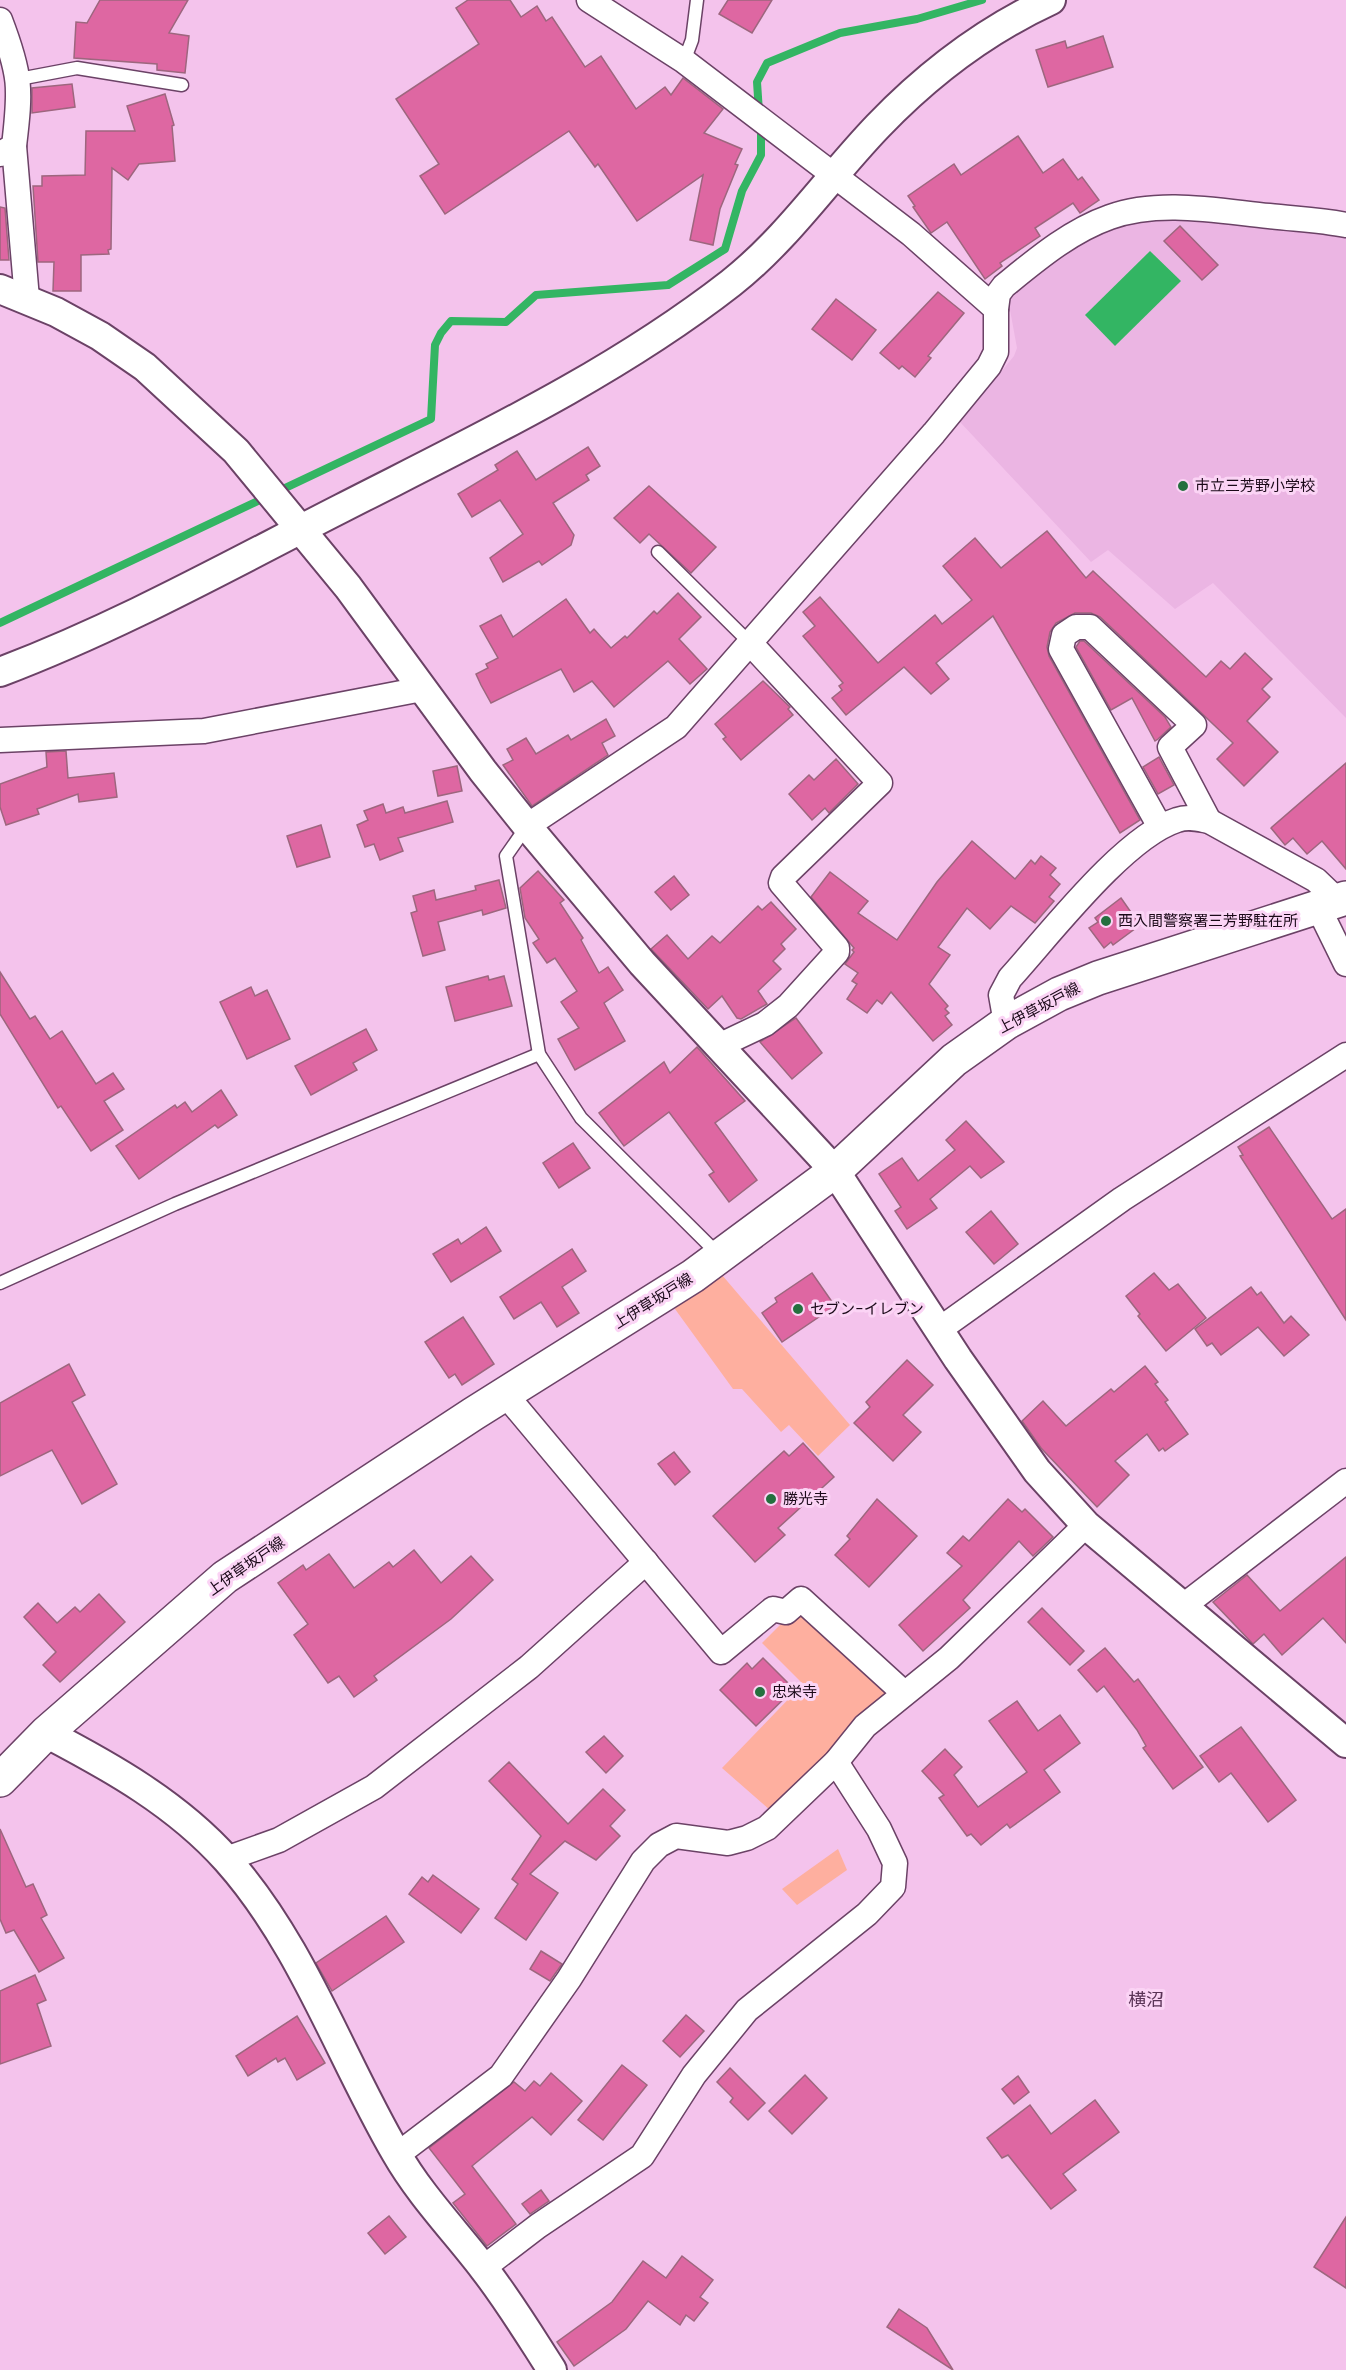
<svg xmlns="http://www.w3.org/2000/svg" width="1346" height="2370" font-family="Merriweather,'Noto Sans JP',serif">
	<rect width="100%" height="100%" fill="#f4c3ec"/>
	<path fill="#ebb5e3" d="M1149 217 1203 218 1346 235V718L1213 583 1175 609 1108 550 1091 562 960 422 1014 356 1017 348 1008 299 1062 254 1091 237 1119 223Z"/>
	<g fill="#feaf9f">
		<path d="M722 1275 850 1425 818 1456 789 1425 781 1432 742 1389H733L675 1309V1306Z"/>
		<path d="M798 1607 889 1686 888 1696 807 1780 771 1811 722 1768 803 1684 762 1643Z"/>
		<path d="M838 1849 847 1870 797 1905 782 1889Z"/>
	</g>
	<path fill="#33b563" d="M1150 251 1181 281 1115 346 1085 315Z"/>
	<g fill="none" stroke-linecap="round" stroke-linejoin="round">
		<g stroke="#33b563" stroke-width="8">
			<path d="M759 112 757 82 767 63 840 33 917 19 982 0"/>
			<path d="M0 623 431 419 435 345 441 333 451 321 506 322 536 295 668 285 725 249 742 191 761 155V127"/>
		</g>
	</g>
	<g fill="#de67a2" stroke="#9d667e" stroke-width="1.5">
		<path d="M100 0H188L169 33 189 36 185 73 157 70V64L74 58 76 22 87 23Z"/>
		<path d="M468 0H510L521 17 537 6 546 21 552 17 585 67 601 56 636 109 665 87 671 95 683 78 723 109 704 133 742 149 735 164 738 165 720 209 713 245 690 240 703 175 637 221 598 164 595 167 569 131 445 214 420 176 439 164 396 99 479 44 456 8Z"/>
		<path d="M728 0H772L752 33 719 14Z"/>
		<path d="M1103 36 1113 67 1048 87 1036 50 1065 41 1067 48Z"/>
		<path d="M72 84 75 107 32 113V88Z"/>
		<path d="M165 94 174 125 172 126 175 161 139 164 128 180 112 168 111 249 108 250 109 254 81 255V291H53L54 262H38L33 186H42V176L85 175 86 131H135L127 106Z"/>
		<path d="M1018 136 1043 173 1063 159 1078 180 1082 177 1099 200 1080 213 1073 203 1035 228 1040 236 1000 263 1002 266 985 279 947 222 931 233 913 207 915 206 908 196 954 164 961 175Z"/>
		<path d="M0 207 5 208 9 260H0Z"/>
		<path d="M1180 226 1218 265 1202 280 1164 241Z"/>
		<path d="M938 292 964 313 928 356 931 358 915 377 902 366 899 369 880 353Z"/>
		<path d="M836 299 876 330 852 360 812 329Z"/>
		<path d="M588 447 600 466 586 475 589 480 553 503 574 535 571 545 542 565 539 561 503 582 490 558 523 534 500 500 472 517 458 494 498 470 495 465 517 451 536 480Z"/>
		<path d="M649 486 716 547 691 573 649 534 640 543 614 518Z"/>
		<path d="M1047 531 1086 578 1093 571 1206 677 1221 661 1230 669 1245 653 1272 679 1262 689 1270 697 1247 721 1278 752 1244 786 1217 759 1233 743 1100 617 1091 613H1075L1056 623 1050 632 1047 647 1049 656 1140 820 1120 833 993 616 936 663 949 679 931 694 904 667 846 715 832 698 842 690 839 686 843 683 803 636 815 626 803 612 820 597 878 663 935 615 942 624 972 600 943 566 975 538 1001 568Z"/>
		<path d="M678 593 701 617 679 639 707 669 690 684 668 661 614 707 592 681 574 692 561 669 491 703 481 685 476 674 488 668 486 664 498 658 480 626 501 615 513 637 566 599 590 633 594 629 611 648 625 636 627 638 654 611 657 614Z"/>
		<path d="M1080 641H1084L1165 717 1171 727 1158 739 1155 741 1132 698 1111 710 1076 647Z"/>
		<path d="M763 681 790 707 788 709 793 715 741 760 723 739 726 737 715 724Z"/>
		<path d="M606 719 615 736 602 743 608 755 532 806 503 765 513 760 507 749 526 738 536 754 568 735 571 740Z"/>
		<path d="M66 751 68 778 114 773 117 797 79 802 78 794 37 809 39 814 6 825 0 807V784L47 767 46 752Z"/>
		<path d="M1159 757 1174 785 1158 794 1143 767Z"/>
		<path d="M836 759 858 784 829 813 825 808 812 820 789 794 809 775 814 780Z"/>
		<path d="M1346 763V869L1322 841 1307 854 1293 838 1285 845 1271 828Z"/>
		<path d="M457 766 462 791 438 796 433 771Z"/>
		<path d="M447 801 453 822 398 838 403 851 380 860 374 844 365 847 357 825 368 820 364 811 383 804 386 813 403 807 405 813Z"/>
		<path d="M321 825 330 857 297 867 287 836Z"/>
		<path d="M972 841 1015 879 1031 860 1035 864 1041 856 1056 868 1050 875 1060 884 1049 897 1054 901 1035 923 1011 906 990 929 967 908 938 947 950 955 929 984 948 1006 945 1009 949 1013 945 1016 952 1025 933 1041 891 992 882 1004 877 1000 867 1013 847 999 857 984 852 981 858 973 845 964 854 952 852 950 854 948 811 897 830 872 868 901 858 913 897 940 937 882Z"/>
		<path d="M538 871 564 900 560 903 583 938 581 940 599 973 608 967 623 990 604 1003 625 1041 575 1070 558 1039 579 1028 561 1002 577 991 555 958 547 963 533 943 539 939 525 918 520 888Z"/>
		<path d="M674 876 689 895 671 910 655 892Z"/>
		<path d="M499 880 506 908 483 915 482 910 438 922 445 950 423 956 411 913 417 911 413 896 434 890 436 900 476 890 475 886Z"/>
		<path d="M1121 898 1140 925 1113 945 1111 942 1104 948 1089 928 1098 922 1095 918Z"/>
		<path d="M771 902 796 929 781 944 785 949 773 961 781 969 758 991 767 1004 741 1019 737 1018 722 996 708 1009 651 949 667 935 688 959 712 936 720 943 758 906 762 910Z"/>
		<path d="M0 972 30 1019 35 1016 50 1039 62 1031 96 1084 113 1073 124 1089 104 1101 123 1130 91 1151 61 1106 58 1108 0 1014Z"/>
		<path d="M488 976 489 980 504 976 512 1006 455 1021 446 987Z"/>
		<path d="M251 987 255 996 267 990 290 1039 247 1059 220 1002Z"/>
		<path d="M796 1018 822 1053 792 1079 760 1042Z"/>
		<path d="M366 1029 377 1050 353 1063 357 1070 311 1095 295 1066Z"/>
		<path d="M697 1047 745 1101 715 1123 757 1180 729 1202 709 1175 714 1172 669 1112 624 1146 599 1113 664 1062 670 1073Z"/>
		<path d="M221 1090 237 1115 218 1128 215 1125 139 1179 116 1146 175 1105 177 1108 185 1102 192 1112Z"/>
		<path d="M966 1121 1004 1162 981 1178 970 1166 930 1199 937 1208 907 1229 895 1211 901 1207 879 1174 902 1158 918 1181 955 1150 946 1140Z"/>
		<path d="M1269 1127 1332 1219 1346 1209V1320L1240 1156 1243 1155 1238 1147Z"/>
		<path d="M573 1143 590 1168 559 1188 543 1163Z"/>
		<path d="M991 1211 1018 1244 994 1264 966 1232Z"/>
		<path d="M486 1227 501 1251 451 1282 433 1254 458 1239 461 1244Z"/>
		<path d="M572 1249 586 1271 562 1287 579 1313 557 1327 541 1302 514 1319 500 1297Z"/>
		<path d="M812 1273 835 1306 782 1342 762 1313 777 1302 775 1298Z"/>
		<path d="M1154 1273 1169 1290 1178 1284 1206 1318 1166 1351 1138 1316 1140 1314 1126 1296Z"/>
		<path d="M1251 1287 1257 1295 1261 1292 1284 1323 1291 1316 1309 1335 1284 1356 1258 1327 1221 1355 1212 1343 1207 1346 1195 1329Z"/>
		<path d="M463 1317 494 1364 462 1385 455 1374 449 1378 425 1342Z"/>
		<path d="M907 1360 933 1385 903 1415 921 1432 893 1461 854 1423 870 1407 866 1402Z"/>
		<path d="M69 1364 85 1395 72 1402 117 1484 82 1504 52 1450 0 1476V1403Z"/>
		<path d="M1145 1366 1158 1382 1155 1384 1168 1400 1165 1402 1188 1434 1165 1451 1163 1448 1159 1451 1147 1434 1115 1461 1129 1475 1097 1507 1041 1448 1022 1421 1043 1401 1066 1426 1111 1389 1114 1392Z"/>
		<path d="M803 1443 834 1477 778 1528 785 1535 755 1562 713 1516 784 1451 789 1456Z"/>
		<path d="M674 1452 690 1472 675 1485 658 1464Z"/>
		<path d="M877 1499 917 1536 869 1587 835 1555 850 1539 847 1536Z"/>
		<path d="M1008 1499 1022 1512 1025 1509 1053 1537 1033 1556 1019 1541 963 1600 970 1608 923 1651 899 1625 962 1566 947 1553 963 1536 969 1541Z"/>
		<path d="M414 1550 441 1583 471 1556 493 1580 451 1619 374 1676 377 1680 354 1697 339 1676 328 1683 294 1635 308 1624 278 1583 303 1565 306 1570 329 1554 354 1588 389 1562 393 1567Z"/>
		<path d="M1346 1557V1643L1323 1618 1282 1655 1264 1634 1253 1644 1213 1602 1247 1575 1280 1611Z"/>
		<path d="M99 1594 125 1622 60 1682 43 1665 56 1652 24 1617 38 1603 57 1623 75 1607 80 1612Z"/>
		<path d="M1042 1608 1084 1651 1070 1665 1028 1622Z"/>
		<path d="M1105 1648 1134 1682 1138 1679 1203 1767 1173 1789 1143 1748 1146 1746 1137 1730 1104 1686 1097 1692 1078 1670Z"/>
		<path d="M763 1658 794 1689 756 1726 720 1690 747 1663 752 1669Z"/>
		<path d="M1017 1701 1038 1731 1060 1715 1080 1743 1044 1770 1060 1792 1010 1828 1007 1824 981 1845 971 1834 967 1836 939 1798 944 1795 922 1771 945 1749 962 1767 954 1775 978 1807 1027 1772 989 1721Z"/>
		<path d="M1241 1727 1296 1800 1268 1822 1231 1773 1219 1782 1200 1756Z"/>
		<path d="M604 1736 623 1756 606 1773 586 1752Z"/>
		<path d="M509 1762 568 1824 603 1789 625 1810 610 1826 620 1836 596 1860 565 1841 530 1874 558 1893 526 1940 495 1918 518 1884 512 1879 541 1836 489 1781Z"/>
		<path d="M0 1829 26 1887 33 1884 47 1915 41 1918 64 1958 39 1972 14 1930 6 1933 0 1919Z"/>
		<path d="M433 1875 479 1909 461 1933 409 1894 422 1877 428 1882Z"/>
		<path d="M386 1916 404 1942 332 1991 316 1963Z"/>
		<path d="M541 1951 562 1964 550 1981 530 1969Z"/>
		<path d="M35 1975 46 2000 37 2004 51 2046 0 2064V1991Z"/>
		<path d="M686 2015 704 2031 680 2057 663 2041Z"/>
		<path d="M297 2016 325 2063 297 2080 285 2058 278 2062 276 2058 248 2076 236 2056Z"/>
		<path d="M622 2065 647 2085 603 2140 578 2120Z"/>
		<path d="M730 2068 765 2103 748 2120 730 2102 733 2098 717 2082Z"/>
		<path d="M551 2073 582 2101 551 2135 532 2117 472 2166 516 2224 487 2246 453 2203 465 2194 429 2148 514 2082 525 2091 534 2081 540 2086Z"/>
		<path d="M805 2075 827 2098 792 2134 769 2111Z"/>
		<path d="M1018 2076 1029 2092 1014 2104 1002 2089Z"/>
		<path d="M1095 2100 1119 2132 1063 2174 1076 2190 1051 2209 1008 2155 1002 2158 987 2138 1030 2105 1051 2134Z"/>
		<path d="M541 2190 549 2201 530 2214 522 2204Z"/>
		<path d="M389 2216 406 2237 385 2254 368 2233Z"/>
		<path d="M1346 2217V2288L1314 2267Z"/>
		<path d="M682 2256 713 2280 700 2297 708 2303 694 2321 686 2315 680 2325 648 2301 626 2329 574 2366 557 2342 612 2302 643 2261 666 2278Z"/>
		<path d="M899 2309 927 2328 953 2370 887 2327Z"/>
	</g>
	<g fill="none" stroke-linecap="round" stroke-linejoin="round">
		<defs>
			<g id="service">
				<path d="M684 61 692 40 697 0"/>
				<path d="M19 79 77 68 182 85"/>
				<path d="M658 552 751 644"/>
				<path d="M527 826 506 856 539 1054 581 1118 718 1254"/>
				<path d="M0 1283 175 1204 539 1054"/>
			</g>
			<g id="minor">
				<path d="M0 20C21 75 21 88 14 146L0 154"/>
				<path d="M14 146 27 299"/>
				<path d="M996 309 998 294 1004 286C1036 260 1070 231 1110 217 1159 199 1219 211 1269 216 1295 219 1321 220 1346 225"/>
				<path d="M0 740 204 731 422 689"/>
				<path d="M527 826 676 727 934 433 989 366 996 352V309L911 234 684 61 589 0"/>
				<path d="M1160 827 1061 649 1064 635 1076 627H1090L1194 725 1170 747 1209 821"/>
				<path d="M1319 909 1346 964"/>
				<path d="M1006 1023 1001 995 1010 978C1050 934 1124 837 1177 820 1188 816 1198 819 1209 821L1316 880 1338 901"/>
				<path d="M727 1042 765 1024 788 1006 837 952V948L781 883 783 877 880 783 751 644"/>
				<path d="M940 1329 1122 1199 1346 1055"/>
				<path d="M505 1394 721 1652 773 1609 786 1612 801 1599 904 1693"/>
				<path d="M1182 1607 1346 1481"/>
				<path d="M226 1859 279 1840 374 1787 529 1667 646 1562"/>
				<path d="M397 2155 501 2076 569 1979 643 1861 659 1845 676 1836 728 1843 747 1838 767 1828 836 1762 865 1726 949 1658 1086 1525"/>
				<path d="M483 2268 538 2226 642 2156 694 2075 747 2010 867 1914 893 1887 895 1863 879 1829 836 1762"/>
			</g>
			<g id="tertiary">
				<path d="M0 289 56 312 100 336 145 367 236 451 348 587 483 771 527 826 642 963 835 1171 958 1359 1037 1471 1086 1525 1346 1743"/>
				<path d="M0 672C121 626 228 566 342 508 475 440 613 375 731 283 788 238 828 178 878 126 927 75 986 30 1051 0"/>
				<path d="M46 1733C111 1767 177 1804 227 1860 302 1944 340 2057 396 2153 420 2195 455 2231 484 2269 509 2301 530 2336 552 2370"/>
			</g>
			<path id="secondary" d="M0 1780 46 1733 225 1577 473 1414 693 1276 835 1171 954 1060 1006 1023 1059 994 1098 978 1346 898"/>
		</defs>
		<use href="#service" stroke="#6b4266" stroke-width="15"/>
		<use href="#minor" stroke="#6b4266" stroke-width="27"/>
		<use href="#tertiary" stroke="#6b4266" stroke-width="32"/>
		<use href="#secondary" stroke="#6b4266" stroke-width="36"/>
		<use href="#service" stroke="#fff" stroke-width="12"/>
		<use href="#minor" stroke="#fff" stroke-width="24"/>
		<use href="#tertiary" stroke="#fff" stroke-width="28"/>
		<use href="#secondary" stroke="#fff" stroke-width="33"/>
	</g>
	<g fill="#24703e" stroke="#fbd4f5" stroke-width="2">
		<circle cx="1183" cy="486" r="6"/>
		<circle cx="1106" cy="921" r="6"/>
		<circle cx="798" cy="1309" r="6"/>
		<circle cx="771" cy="1499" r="6"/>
		<circle cx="760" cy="1692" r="6"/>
	</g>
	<g text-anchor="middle" stroke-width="6" stroke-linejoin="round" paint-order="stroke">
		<g font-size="15" fill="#1a0918" stroke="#fbd4f5" text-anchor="start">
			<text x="1195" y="491">市立三芳野小学校</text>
			<text x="1118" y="926">西入間警察署三芳野駐在所</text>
			<text x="810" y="1314">セブン-イレブン</text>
			<text x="783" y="1504">勝光寺</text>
			<text x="772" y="1697">忠栄寺</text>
		</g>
		<g font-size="15" fill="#1a0918" stroke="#fbd4f5">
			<text transform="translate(1039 1008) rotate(-28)" y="5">上伊草坂戸線</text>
			<text transform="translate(653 1301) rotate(-32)" y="5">上伊草坂戸線</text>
			<text transform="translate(246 1566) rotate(-35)" y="5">上伊草坂戸線</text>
		</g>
		<g font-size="18" fill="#5a3356" stroke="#fbd4f5">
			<text x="1146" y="2006">横沼</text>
		</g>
	</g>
</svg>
